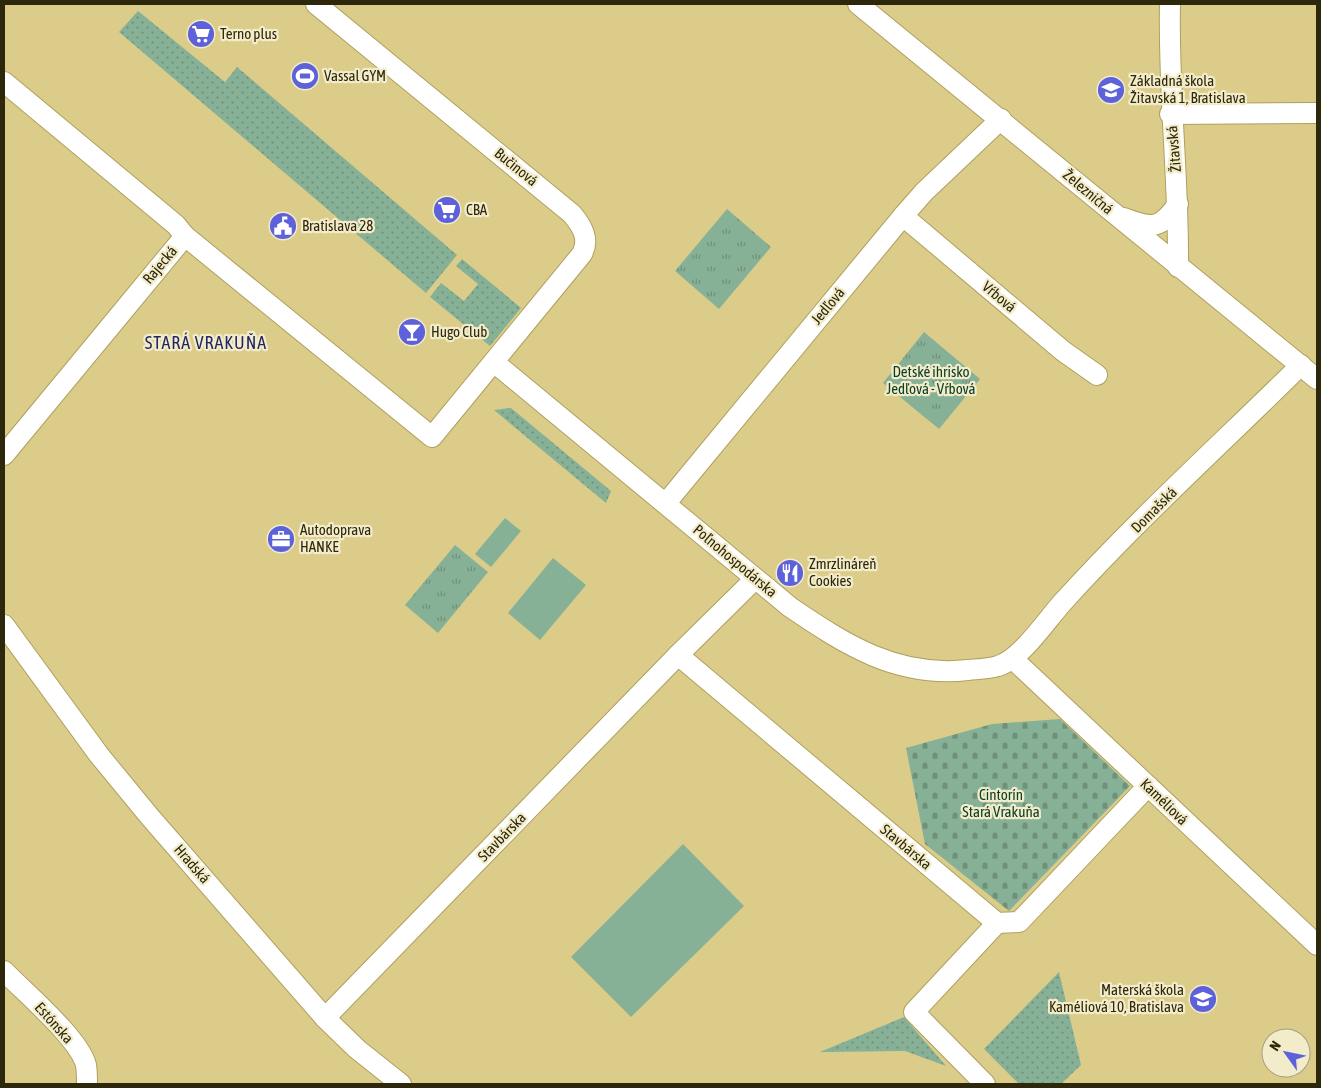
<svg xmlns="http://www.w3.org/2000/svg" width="1321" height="1088" font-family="'Asap Condensed',sans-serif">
	<defs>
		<pattern id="grass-dots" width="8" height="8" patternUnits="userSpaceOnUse" patternTransform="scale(1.25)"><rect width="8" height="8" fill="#87b197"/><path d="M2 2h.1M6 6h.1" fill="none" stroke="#6f9079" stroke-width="1.8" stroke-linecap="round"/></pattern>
		<pattern id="cemetery-stones" width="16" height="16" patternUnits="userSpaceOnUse" patternTransform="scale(1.25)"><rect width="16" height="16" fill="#87b197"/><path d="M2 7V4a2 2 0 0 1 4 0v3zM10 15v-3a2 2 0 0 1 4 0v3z" fill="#6f9079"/></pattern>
		<pattern id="park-tufts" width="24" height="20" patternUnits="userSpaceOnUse" patternTransform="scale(1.25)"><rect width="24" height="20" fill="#87b197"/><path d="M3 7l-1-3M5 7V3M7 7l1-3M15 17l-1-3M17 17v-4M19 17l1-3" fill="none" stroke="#6f9079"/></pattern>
	</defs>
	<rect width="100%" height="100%" fill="#dbcc89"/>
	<g fill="url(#grass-dots)">
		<path d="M138 11 225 82 237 67 457 255 426 293 119 32Z"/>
		<path d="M462 259 521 308 490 346 430 297 441 283 464 301 478 284 456 266Z"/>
		<path d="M511 408 611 491 606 503 494 410Z"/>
		<path d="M1059 972 1081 1065 1061 1084H1019L984 1049Z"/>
		<path d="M904 1017 946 1066 905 1051 820 1052Z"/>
	</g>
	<path fill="url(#cemetery-stones)" d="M1060 719 1130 786 1009 911 925 844 906 748 992 724Z"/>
	<g fill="url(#park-tufts)">
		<path d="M727 209 771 247 719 309 675 271Z"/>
		<path d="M924 332 980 379 939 429 883 383Z"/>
		<path d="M455 545 488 572 438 633 405 605Z"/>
	</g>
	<g fill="#87b197">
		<path d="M505 518 521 531 491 567 475 554Z"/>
		<path d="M553 558 586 585 540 640 508 613Z"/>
		<path d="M683 844 744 906 631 1017 571 957Z"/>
	</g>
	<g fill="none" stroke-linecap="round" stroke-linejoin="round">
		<defs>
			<g id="minor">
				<path d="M858 4 1317 379"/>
				<path d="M1170 4C1168 92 1179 179 1178 267"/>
				<path d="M4 82 176 225 185 236 432 437 582 254C590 239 582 226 572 214L316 4"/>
				<path d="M1170 114 1317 113"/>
				<path d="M903 216 1063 351 1097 375"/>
				<path d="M1124 218C1153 229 1160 229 1178 204"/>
				<path d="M495 363 790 607C846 645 897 678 968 670 978 669 988 669 998 666 1020 660 1046 621 1062 603 1137 520 1221 444 1301 365"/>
				<path d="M4 455 185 236"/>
				<path d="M666 503 903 216 924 192 1001 119"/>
				<path d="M4 625 99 755 150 817 325 1018 357 1049 401 1084"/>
				<path d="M678 655 997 923 914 1012 985 1084"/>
				<path d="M1013 659 1317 945"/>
				<path d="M997 923 1019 922 1148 786"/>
				<path d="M4 971C24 992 79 1038 86 1065 87 1071 87 1078 87 1084"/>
				<path d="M325 1018 678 655 755 579"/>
			</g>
		</defs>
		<use href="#minor" stroke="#afa05e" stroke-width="22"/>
		<use href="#minor" stroke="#fff" stroke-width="20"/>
	</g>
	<defs>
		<symbol id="supermarket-disc" viewBox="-11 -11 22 22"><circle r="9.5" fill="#5e62da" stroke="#f3eccb"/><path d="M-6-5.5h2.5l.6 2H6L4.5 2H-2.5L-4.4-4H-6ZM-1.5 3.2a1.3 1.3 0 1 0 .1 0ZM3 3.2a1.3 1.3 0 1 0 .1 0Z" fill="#fff"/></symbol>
		<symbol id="stadium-disc" viewBox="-11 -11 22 22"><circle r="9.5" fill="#5e62da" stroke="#f3eccb"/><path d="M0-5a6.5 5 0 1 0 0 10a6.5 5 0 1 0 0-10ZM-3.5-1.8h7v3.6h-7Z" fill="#fff"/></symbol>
		<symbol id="school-disc" viewBox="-11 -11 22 22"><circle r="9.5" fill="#5e62da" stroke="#f3eccb"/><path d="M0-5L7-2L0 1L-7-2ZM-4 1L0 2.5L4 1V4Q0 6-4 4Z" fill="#fff"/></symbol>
		<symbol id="civic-disc" viewBox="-11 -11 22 22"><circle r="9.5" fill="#5e62da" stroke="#f3eccb"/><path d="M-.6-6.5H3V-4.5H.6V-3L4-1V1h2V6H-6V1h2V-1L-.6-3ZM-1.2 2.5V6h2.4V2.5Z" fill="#fff"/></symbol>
		<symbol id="bar-disc" viewBox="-11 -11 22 22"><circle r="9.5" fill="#5e62da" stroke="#f3eccb"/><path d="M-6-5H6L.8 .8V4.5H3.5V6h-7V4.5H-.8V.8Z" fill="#fff"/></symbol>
		<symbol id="office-disc" viewBox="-11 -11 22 22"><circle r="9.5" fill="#5e62da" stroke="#f3eccb"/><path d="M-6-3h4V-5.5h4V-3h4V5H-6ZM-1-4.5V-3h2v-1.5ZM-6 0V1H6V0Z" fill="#fff"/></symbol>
		<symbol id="restaurant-disc" viewBox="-11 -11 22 22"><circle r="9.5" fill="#5e62da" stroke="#f3eccb"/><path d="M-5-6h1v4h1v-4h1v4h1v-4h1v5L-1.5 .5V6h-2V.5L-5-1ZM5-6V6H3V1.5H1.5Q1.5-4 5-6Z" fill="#fff"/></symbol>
	</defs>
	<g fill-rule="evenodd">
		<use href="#supermarket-disc" x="185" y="18" width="32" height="32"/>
		<use href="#stadium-disc" x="289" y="60" width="32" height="32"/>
		<use href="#school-disc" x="1095" y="74" width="32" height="32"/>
		<use href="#supermarket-disc" x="431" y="194" width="32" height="32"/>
		<use href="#civic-disc" x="267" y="210" width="32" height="32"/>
		<use href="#bar-disc" x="396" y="316" width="32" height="32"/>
		<use href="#office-disc" x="265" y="523" width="32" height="32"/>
		<use href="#restaurant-disc" x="774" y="557" width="32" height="32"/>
		<use href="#school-disc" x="1187" y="983" width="32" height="32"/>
	</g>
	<g text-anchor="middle" stroke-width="4.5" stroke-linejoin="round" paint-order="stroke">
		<g font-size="15" fill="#2d270b" stroke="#f3eccb" text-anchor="start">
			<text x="220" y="39">Terno plus</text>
			<text x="324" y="81">Vassal GYM</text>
			<text x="1130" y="86">Základná škola<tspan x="1130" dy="17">Žitavská 1, Bratislava</tspan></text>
			<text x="466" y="215">CBA</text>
			<text x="302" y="231">Bratislava 28</text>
			<text x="431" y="337">Hugo Club</text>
			<text x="300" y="535">Autodoprava<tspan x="300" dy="17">HANKE</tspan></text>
			<text x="809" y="569">Zmrzlináreň<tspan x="809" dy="17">Cookies</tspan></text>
			<text x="1184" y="995" text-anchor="end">Materská škola<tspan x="1184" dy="17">Kaméliová 10, Bratislava</tspan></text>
		</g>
		<g font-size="15" fill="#2d270b" stroke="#f3eccb">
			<text transform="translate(1174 149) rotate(-95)" y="5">Žitavská</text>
			<text transform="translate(516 167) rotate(39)" y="5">Bučinová</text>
			<text transform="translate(1088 192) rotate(40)" y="5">Železničná</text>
			<text transform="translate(160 265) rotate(-50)" y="5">Rajecká</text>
			<text transform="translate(999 297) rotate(40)" y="5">Vŕbová</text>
			<text transform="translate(828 306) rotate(-50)" y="5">Jedľová</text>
			<text transform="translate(1154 510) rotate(-45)" y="5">Domašská</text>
			<text transform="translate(735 561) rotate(40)" y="5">Poľnohospodárska</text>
			<text transform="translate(1164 802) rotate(44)" y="5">Kaméliová</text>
			<text transform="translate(502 837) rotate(-46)" y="5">Stavbárska</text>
			<text transform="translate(906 847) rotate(40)" y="5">Stavbárska</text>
			<text transform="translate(192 864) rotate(49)" y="5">Hradská</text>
			<text transform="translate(54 1023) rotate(48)" y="5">Estónska</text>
		</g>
		<g font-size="15" fill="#0b4027" stroke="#f3eccb">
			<text x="931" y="377">Detské ihrisko<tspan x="931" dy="17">Jedľová - Vŕbová</tspan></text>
			<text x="1001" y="800">Cintorín<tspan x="1001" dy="17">Stará Vrakuňa</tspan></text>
		</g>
		<g font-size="18" letter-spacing="1" fill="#252761" stroke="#f3eccb">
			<text x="206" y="349">STARÁ VRAKUŇA</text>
		</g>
	</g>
	<rect width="1321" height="1088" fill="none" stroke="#2d270b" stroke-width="10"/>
	<g transform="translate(1286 1053) rotate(303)"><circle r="24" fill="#f3eccb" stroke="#a49d7e"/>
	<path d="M0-4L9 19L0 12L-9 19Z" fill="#5e62da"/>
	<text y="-8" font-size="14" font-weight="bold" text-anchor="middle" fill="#2d270b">N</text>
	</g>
</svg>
